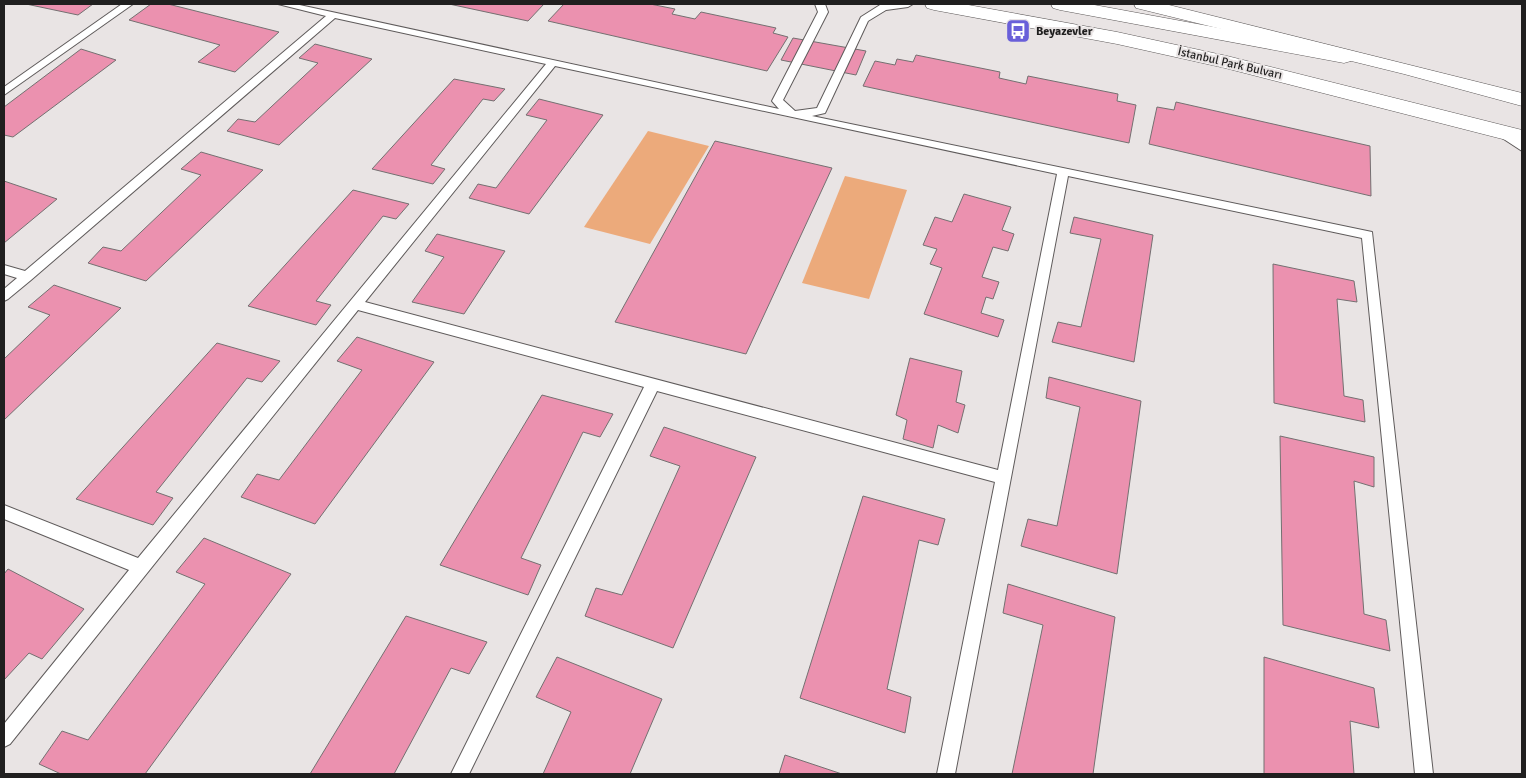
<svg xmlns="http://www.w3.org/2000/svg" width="1526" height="778" font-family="Signika,sans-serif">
	<rect width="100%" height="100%" fill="#e9e4e4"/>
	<g fill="#ecaa7b">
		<path d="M648 131 709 146 650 244 584 227Z"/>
		<path d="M845 176 907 190 869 299 802 283Z"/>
	</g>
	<g fill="#eb91af" stroke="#747071">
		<path d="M26 4H93L78 15Z"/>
		<path d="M151 4H168L279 32 235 72 198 62 220 45 129 20Z"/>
		<path d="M449 4H544L528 21Z"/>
		<path d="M564 4H650L675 9 672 14 695 19 701 12 776 28 773 33 788 37 767 71 548 21Z"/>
		<path d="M793 38 866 51 856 75 781 60Z"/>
		<path d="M315 44 372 59 279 145 227 131 238 119 255 122 318 63 299 58Z"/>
		<path d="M81 49 116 60 13 137 4 135V107Z"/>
		<path d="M916 55 1000 72 999 78 1026 84 1028 76 1118 94 1117 101 1136 105 1129 143 863 86 875 61 895 65 897 59 913 62Z"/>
		<path d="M454 79 505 89 494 101 483 99 431 165 445 169 433 184 372 169Z"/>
		<path d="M539 99 603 115 529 214 469 198 478 184 496 188 547 120 526 115Z"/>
		<path d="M1176 102 1370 146 1371 196 1149 144 1157 107 1174 110Z"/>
		<path d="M715 141 832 168 746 354 615 322Z"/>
		<path d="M201 152 263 170 146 281 88 263 103 247 121 251 201 175 181 169Z"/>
		<path d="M4 181 57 199 4 243Z"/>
		<path d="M353 190 409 204 396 219 383 216 316 301 331 305 316 325 248 306Z"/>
		<path d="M964 194 1011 207 1002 230 1014 234 1008 251 993 247 982 277 999 282 993 299 986 297 981 313 1004 320 998 337 924 314 942 268 930 264 937 249 923 245 935 217 952 222Z"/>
		<path d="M1074 217 1153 235 1134 362 1052 342 1058 322 1081 327 1101 239 1070 233Z"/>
		<path d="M437 234 505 251 464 314 412 302 444 257 425 251Z"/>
		<path d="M1273 264 1354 281 1357 302 1337 299 1344 396 1363 400 1365 422 1274 403Z"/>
		<path d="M54 285 121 308 4 420V359L50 315 28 307Z"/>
		<path d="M357 337 434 362 315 524 241 497 257 474 279 480 362 370 337 361Z"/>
		<path d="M217 343 280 361 262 382 247 378 156 492 173 498 153 525 76 499Z"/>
		<path d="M910 358 962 371 956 402 965 405 958 433 938 425 933 448 903 439 907 420 896 415Z"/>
		<path d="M1049 377 1141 401 1117 574 1021 546 1028 519 1057 526 1080 407 1046 398Z"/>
		<path d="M542 395 613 414 600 437 583 432 521 558 541 565 528 595 440 565Z"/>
		<path d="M664 427 756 457 673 648 585 616 596 588 622 595 680 466 650 456Z"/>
		<path d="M1280 436 1374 457V487L1354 481 1364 614 1386 620 1390 651 1283 625Z"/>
		<path d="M863 496 945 519 938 545 919 540 887 689 911 697 905 733 800 698Z"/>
		<path d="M204 538 291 574 145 774H61L39 764 62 731 88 740 205 584 176 572Z"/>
		<path d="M8 569 84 609 42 659 29 653 4 680V574Z"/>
		<path d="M1008 584 1115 617 1093 774H1012L1043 625 1003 613Z"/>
		<path d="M406 616 487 642 469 674 451 668 394 774H310Z"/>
		<path d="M557 657 662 699 630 774H543L571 712 536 697Z"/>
		<path d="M1264 657 1374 688 1379 728 1350 721 1354 774H1264Z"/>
		<path d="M785 755 842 774H779Z"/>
	</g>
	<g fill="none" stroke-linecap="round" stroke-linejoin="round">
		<defs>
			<g id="lane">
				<path d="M122 4H133L4 95V87Z"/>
				<path d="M278 4H295L779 109 772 101 818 12 815 4H825L828 12 783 100 795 111 817 108 861 17 880 5 913 4 908 7 886 10 868 21 826 111 825 113 812 116 1372 232 1433 774H1415L1362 238 1068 176 955 774H937L995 482 657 391 469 774H451L644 387 358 310 10 744 4 747V724L129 570 4 519V505L138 558 546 64 335 18 31 280 8 299 4 301V289L17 278 4 274V265L25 271 326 16ZM555 66 1057 174 998 470 365 302Z"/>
				<path d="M1500 128 1522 142V151L1496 134V130Z"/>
			</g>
			<path id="primary" d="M1051 4H1089L1344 51 1351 53 1354 57 1351 61 1344 63 1060 10 1053 8Z"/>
			<g id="highway">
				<path d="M925 4H963L1117 32 1227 56 1522 130V144L1225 68 1117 44 934 10 927 8Z"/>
				<path d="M1134 4H1165L1522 93V106L1404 74 1136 8Z"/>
			</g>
		</defs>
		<use href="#lane" stroke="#5f5b5b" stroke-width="2"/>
		<use href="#primary" stroke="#5f5b5b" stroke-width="1"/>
		<use href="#highway" stroke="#5f5b5b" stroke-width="1"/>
		<use href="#lane" fill="#fff" fill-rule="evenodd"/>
		<use href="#primary" fill="#fff" fill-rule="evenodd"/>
		<use href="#highway" fill="#fff" fill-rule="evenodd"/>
	</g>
	<defs>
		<symbol id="bus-square" viewBox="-11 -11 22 22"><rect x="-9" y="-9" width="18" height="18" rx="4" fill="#695fd9" stroke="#e9e4e4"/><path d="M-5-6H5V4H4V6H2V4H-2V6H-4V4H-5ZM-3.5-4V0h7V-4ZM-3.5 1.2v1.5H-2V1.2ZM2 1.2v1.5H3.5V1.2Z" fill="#fff"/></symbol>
	</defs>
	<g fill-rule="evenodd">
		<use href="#bus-square" x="1004" y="17" width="28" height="28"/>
	</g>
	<g text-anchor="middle" stroke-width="4" stroke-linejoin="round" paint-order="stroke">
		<g font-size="12" font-weight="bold" fill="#201f1f" stroke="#e9e4e4" text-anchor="start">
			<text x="1036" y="35">Beyazevler</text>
		</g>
		<g font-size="12" fill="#201f1f" stroke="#e9e4e4">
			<text transform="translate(1230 63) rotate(13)" y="4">İstanbul Park Bulvarı</text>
		</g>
	</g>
	<rect width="1526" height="778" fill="none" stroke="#201f1f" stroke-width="10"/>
</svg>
